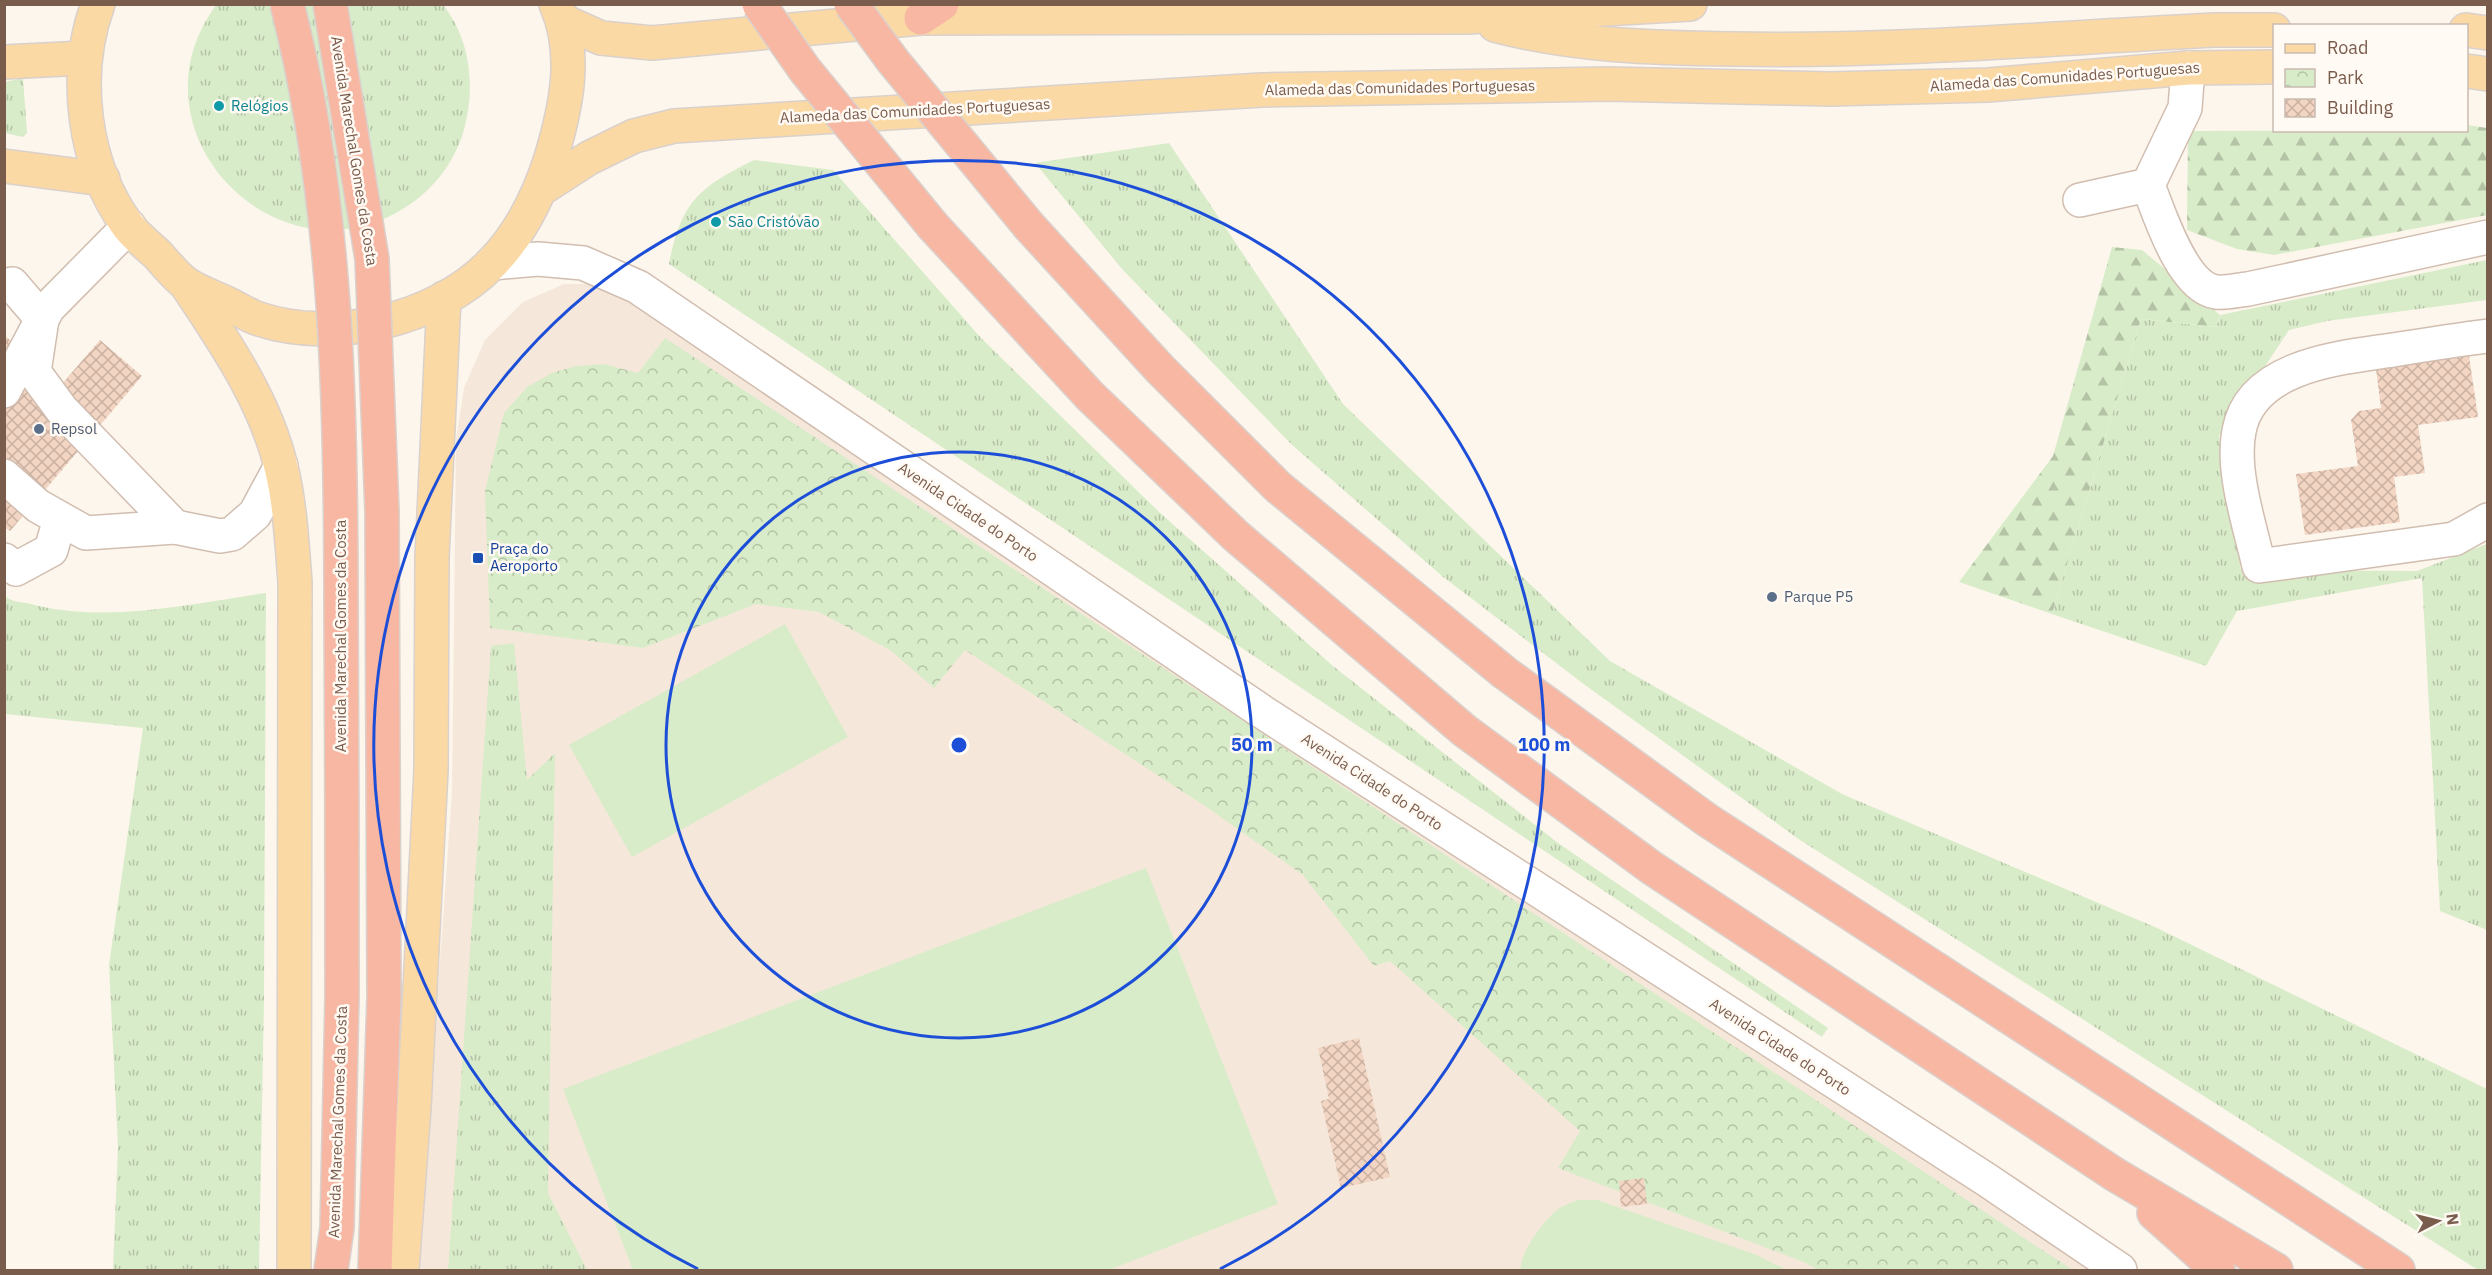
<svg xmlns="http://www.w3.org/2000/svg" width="2492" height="1275" font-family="'IBM Plex Sans',sans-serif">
	<defs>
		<pattern id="grass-tufts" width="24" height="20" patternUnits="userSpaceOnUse" patternTransform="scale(1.5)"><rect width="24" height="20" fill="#d8ecc9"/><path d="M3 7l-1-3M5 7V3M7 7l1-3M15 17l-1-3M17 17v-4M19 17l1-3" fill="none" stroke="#b4c2a5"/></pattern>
		<pattern id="forest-firs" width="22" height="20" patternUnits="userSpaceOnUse" patternTransform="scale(1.5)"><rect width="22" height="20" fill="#d8ecc9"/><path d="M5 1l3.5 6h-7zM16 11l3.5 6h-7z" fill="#b4c2a5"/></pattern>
		<pattern id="park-crowns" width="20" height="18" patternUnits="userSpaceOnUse" patternTransform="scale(1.5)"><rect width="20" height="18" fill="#d8ecc9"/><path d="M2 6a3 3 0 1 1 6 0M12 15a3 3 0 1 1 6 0" fill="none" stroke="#b4c2a5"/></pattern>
		<pattern id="building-cross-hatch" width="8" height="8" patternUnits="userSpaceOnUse" patternTransform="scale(1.5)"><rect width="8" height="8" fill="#f3d5c3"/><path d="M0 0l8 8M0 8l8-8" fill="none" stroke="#cab0a1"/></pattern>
	</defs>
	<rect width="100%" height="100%" fill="#fdf6ec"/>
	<path fill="#f5e8da" d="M564 284H610L2107 1270H418L452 793 456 440 464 388 485 340 523 302Z"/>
	<g fill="url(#grass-tufts)">
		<path d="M216 5H443C469 37 475 82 466 121 460 152 441 181 416 200 286 298 121 135 216 5Z"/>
		<path d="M23 78 27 133 23 137 5 133V82Z"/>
		<path d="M1169 143 1343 404 1610 661 1842 794 2157 928 2487 1089V1270H2478L1800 840 1585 685 1442 576 1291 444 1122 269 1035 163Z"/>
		<path d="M754 160 833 170 981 338 1159 512 1333 666 1558 843 1828 1028 1822 1037 669 264C682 201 698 188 754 160Z"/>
		<path d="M2487 260V300L2327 321 2289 330 2219 436 2241 570 2417 571 2487 544V930L2440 911 2422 578 2237 611 2206 666 2052 614 2141 319 2216 327 2220 315Z"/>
		<path d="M266 593 264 999 259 1270H113L118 1147 109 965 143 728 5 714V596C11 602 22 602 31 604 107 624 189 604 266 593Z"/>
		<path d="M514 643 527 780 555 753 548 1193 587 1270H448L491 646Z"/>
	</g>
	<g fill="url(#forest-firs)">
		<path d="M2467 125 2487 128V215L2274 255 2237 249 2187 230 2188 131 2466 130Z"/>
		<path d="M2112 247 2142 250 2220 315 2216 327 2141 319 2052 614 1959 582 2053 456Z"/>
	</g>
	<path fill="url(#park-crowns)" d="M665 338 2030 1242 2073 1270H1818L1806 1263 1558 1168 1580 1131 1390 961 1374 966 1303 875 1208 808 965 650 934 688 890 650 819 612 756 604 643 648 490 628 485 491 504 413 527 387 552 373 576 366 604 364 638 373Z"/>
	<g fill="#d8ecc9">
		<path d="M785 624 848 737 632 857 569 745Z"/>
		<path d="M1146 868 1278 1204 1109 1270H633L563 1089Z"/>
		<path d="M1578 1200H1597L1757 1255 1787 1270H1521C1518 1255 1544 1220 1557 1210 1563 1205 1571 1203 1578 1200Z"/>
	</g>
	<g fill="url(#building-cross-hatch)">
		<path d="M4 335 62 384 100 340 142 376 10 531 4 527Z"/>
		<path d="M2469 356 2478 417 2418 425 2425 473 2394 477 2400 522 2305 535 2296 474 2358 466 2351 420 2359 411 2381 408 2376 369Z"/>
		<path d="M1359 1038 1390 1177 1341 1188 1321 1101 1329 1099 1318 1048Z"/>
		<path d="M1644 1178 1647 1204 1621 1207 1619 1181Z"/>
	</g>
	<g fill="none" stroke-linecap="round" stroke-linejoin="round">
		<defs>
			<g id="minor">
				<path d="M2148 185C2159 213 2182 287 2216 292 2226 293 2238 290 2248 289L2488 237"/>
				<path d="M2080 200 2148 185 2185 108 2188 68"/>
				<path d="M492 263 538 259 583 263 638 287 1261 711 1987 1180 2120 1270"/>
				<path d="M4 286 12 284 42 319 34 372 62 410 175 527"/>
				<path d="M2488 336C2456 340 2424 345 2393 350 2340 358 2251 365 2239 431 2231 471 2250 526 2259 566L2454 539 2488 520"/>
				<path d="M4 391 48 308 129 226"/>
				<path d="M4 476 38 506 86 533 175 527 220 536 232 534 255 514 281 466"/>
				<path d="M4 560 16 569 51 550 60 519"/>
			</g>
			<g id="major">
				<path d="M98 4C72 75 83 165 128 226 137 237 148 246 158 255 167 265 177 278 188 285 201 293 216 298 230 305 239 309 249 316 259 319 334 344 437 320 492 263 520 234 539 196 551 158 566 108 578 54 556 4"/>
				<path d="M563 21 601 38 652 43 921 18 1467 17 1690 4"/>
				<path d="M1495 25C1573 46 1654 48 1734 49 1894 52 2055 38 2215 30H2274"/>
				<path d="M2466 30 2488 33"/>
				<path d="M4 62 84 58"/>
				<path d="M2466 71 2488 74"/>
				<path d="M4 166 103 179"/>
				<path d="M541 189 589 158 634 136 674 126 1262 90 1608 84 1830 89 1988 85 2188 68 2274 67"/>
				<path d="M186 284C224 341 265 400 281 467 290 504 292 544 295 582L294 1270"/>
				<path d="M402 1270 414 1108 431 770 432 558 444 298"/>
			</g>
			<g id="highway">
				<path d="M921 18 942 4"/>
				<path d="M933 226 1090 396 1236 536 1465 731 1652 868 2114 1174 2276 1270"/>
				<path d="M1029 226 1160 369 1278 487 1505 673 1707 820 2398 1270"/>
				<path d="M2154 1213 2218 1270"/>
				<path d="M331 1270 337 1228 342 996"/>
				<path d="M375 1270 384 997"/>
			</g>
		</defs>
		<use href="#minor" stroke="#d1beb0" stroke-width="36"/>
		<use href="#major" stroke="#dad1cd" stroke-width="36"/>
		<use href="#highway" stroke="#dad1cd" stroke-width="36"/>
		<use href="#minor" stroke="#fff" stroke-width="33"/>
		<use href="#major" stroke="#fbd9a5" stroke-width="33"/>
		<use href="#highway" stroke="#f7b7a3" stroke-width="33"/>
		<defs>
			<g id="highway-bridge">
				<path d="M287 4C337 199 341 401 341 601 342 733 342 864 342 996"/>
				<path d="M330 4 372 259 382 511 384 997"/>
				<path d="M759 4 805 70 933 226"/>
				<path d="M851 4 893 61 1029 226"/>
			</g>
		</defs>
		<use href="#highway-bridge" stroke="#dad1cd" stroke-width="36" stroke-linecap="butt"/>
		<use href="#highway-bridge" stroke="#f7b7a3" stroke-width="33"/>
	</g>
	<g fill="none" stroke="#1d4ed8" stroke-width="3">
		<circle cx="959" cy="745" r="293"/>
		<path d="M698 1269A585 585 0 1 1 1220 1269"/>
	</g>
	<g fill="#0f9aa8" stroke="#fffaf3" stroke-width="2">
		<circle cx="219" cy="106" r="6"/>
		<circle cx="716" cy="222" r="6"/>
	</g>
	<g fill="#5c6f8a" stroke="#fffaf3" stroke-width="2">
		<circle cx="39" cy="429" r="6"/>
		<circle cx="1772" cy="597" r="6"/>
	</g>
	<rect fill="#1a4fb4" stroke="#fffaf3" stroke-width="2" x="472" y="552" width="12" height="12" rx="3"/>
	<g text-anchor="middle" stroke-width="5" stroke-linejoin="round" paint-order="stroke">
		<g font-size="15" fill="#7a5c4d" stroke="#fffaf3">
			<text transform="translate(2065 77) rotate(-4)" y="5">Alameda das Comunidades Portuguesas</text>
			<text transform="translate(1400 88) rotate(-1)" y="5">Alameda das Comunidades Portuguesas</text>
			<text transform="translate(915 111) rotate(-3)" y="5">Alameda das Comunidades Portuguesas</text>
			<text transform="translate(354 151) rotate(81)" y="5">Avenida Marechal Gomes da Costa</text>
			<text transform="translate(968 512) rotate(34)" y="5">Avenida Cidade do Porto</text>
			<text transform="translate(341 636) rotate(-90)" y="5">Avenida Marechal Gomes da Costa</text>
			<text transform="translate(1372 782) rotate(33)" y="5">Avenida Cidade do Porto</text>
			<text transform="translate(1780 1047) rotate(33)" y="5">Avenida Cidade do Porto</text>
			<text transform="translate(338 1122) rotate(-88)" y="5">Avenida Marechal Gomes da Costa</text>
		</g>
		<g font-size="15" fill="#0d838f" stroke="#fffaf3" text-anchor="start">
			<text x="231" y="111">Relógios</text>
			<text x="728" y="227">São Cristóvão</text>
		</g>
		<g font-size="15" fill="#4e5e75" stroke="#fffaf3" text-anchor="start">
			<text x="51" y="434">Repsol</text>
			<text x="1784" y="602">Parque P5</text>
		</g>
		<g font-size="15" fill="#164399" stroke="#fffaf3" text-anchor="start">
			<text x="490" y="554">Praça do<tspan x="490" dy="17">Aeroporto</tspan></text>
		</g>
	</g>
	<circle cx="959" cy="745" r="9" fill="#1d4ed8" stroke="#fffaf3" stroke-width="3"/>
	<g font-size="18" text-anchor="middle" font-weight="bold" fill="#1d4ed8" stroke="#fffaf3" stroke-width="5" stroke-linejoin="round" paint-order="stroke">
		<text x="1252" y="751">50 m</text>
		<text x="1544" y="751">100 m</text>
	</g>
	<rect width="2492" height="1275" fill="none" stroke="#7a5c4d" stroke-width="12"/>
	<rect x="2273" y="24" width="195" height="108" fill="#fffaf3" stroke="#cabbb1" stroke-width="1.5"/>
	<rect x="2285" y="44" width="30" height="9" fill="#fbd9a5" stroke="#cabbb1" stroke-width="1.5"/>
	<text x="2327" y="54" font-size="18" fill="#7a5c4d">Road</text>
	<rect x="2285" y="69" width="30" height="18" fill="url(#park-crowns)" stroke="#cabbb1" stroke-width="1.5"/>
	<text x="2327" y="84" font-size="18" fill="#7a5c4d">Park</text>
	<rect x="2285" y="99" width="30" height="18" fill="url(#building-cross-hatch)" stroke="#cabbb1" stroke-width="1.5"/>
	<text x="2327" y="114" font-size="18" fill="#7a5c4d">Building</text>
	<g transform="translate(2438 1221) rotate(83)" stroke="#fffaf3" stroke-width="4.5" paint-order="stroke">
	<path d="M0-4.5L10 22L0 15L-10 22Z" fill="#7a5c4d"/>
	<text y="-9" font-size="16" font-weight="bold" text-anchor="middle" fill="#7a5c4d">N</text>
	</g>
</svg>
